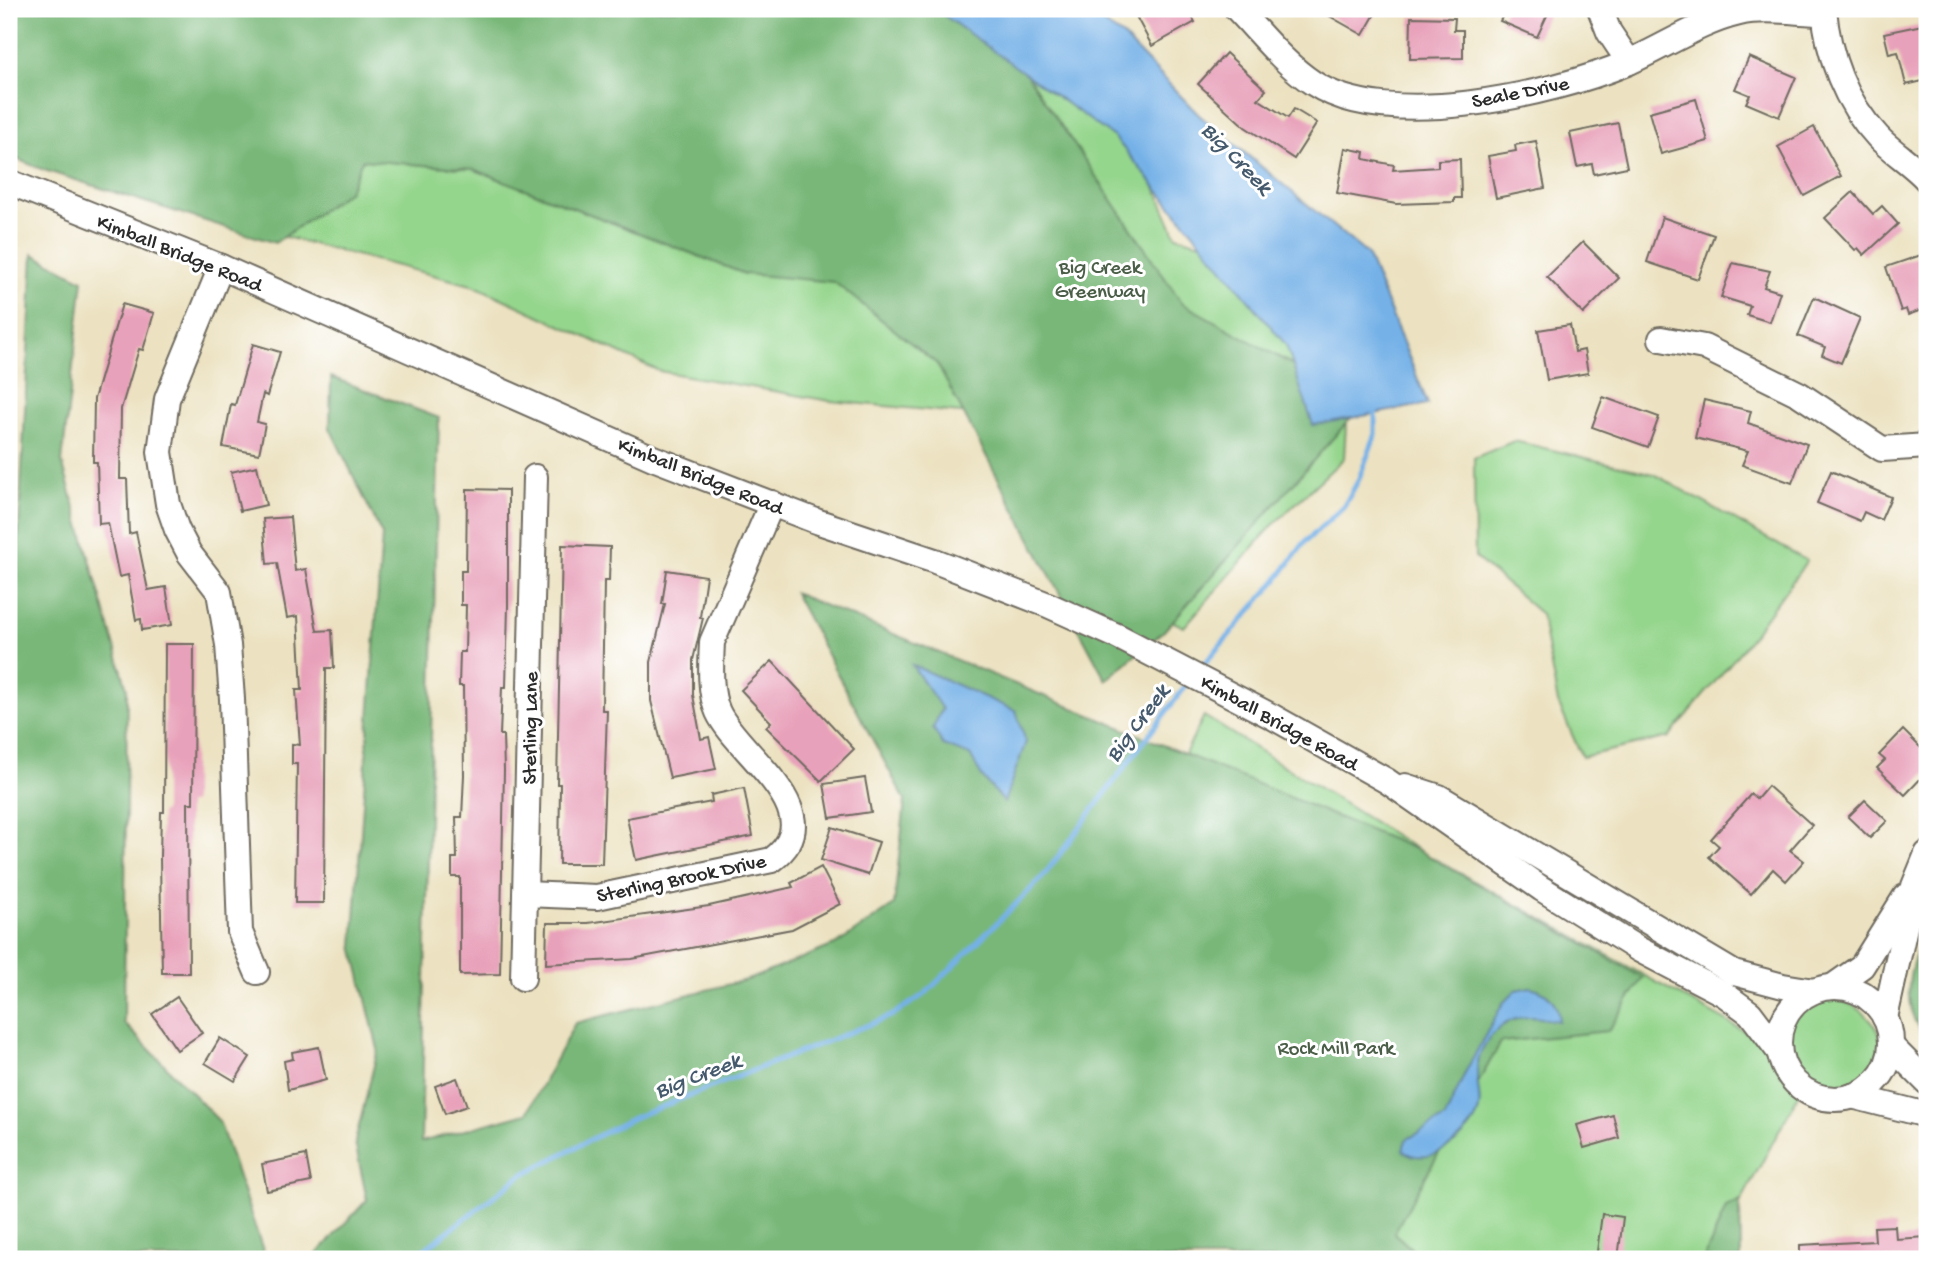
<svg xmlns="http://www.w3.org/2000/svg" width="1936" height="1268" font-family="'Gochi Hand',sans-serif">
	<rect width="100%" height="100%" fill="#fff"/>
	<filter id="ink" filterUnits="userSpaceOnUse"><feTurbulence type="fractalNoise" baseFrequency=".0143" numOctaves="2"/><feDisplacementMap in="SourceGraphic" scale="14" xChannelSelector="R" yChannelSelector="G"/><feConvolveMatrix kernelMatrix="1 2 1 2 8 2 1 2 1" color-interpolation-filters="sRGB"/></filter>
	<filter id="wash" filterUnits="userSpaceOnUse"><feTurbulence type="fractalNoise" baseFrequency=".00686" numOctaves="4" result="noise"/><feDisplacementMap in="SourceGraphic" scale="28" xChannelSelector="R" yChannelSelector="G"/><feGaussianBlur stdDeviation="1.57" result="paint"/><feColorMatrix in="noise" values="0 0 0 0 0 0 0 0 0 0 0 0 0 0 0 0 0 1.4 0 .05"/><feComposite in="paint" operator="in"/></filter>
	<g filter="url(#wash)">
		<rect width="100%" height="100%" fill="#ece2c1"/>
		<g fill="#95d68d" stroke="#60805c" stroke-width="2">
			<path d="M1009 9 1115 94 1176 236 1274 264 1349 374 1344 458 1272 526 1184 627 1128 600 1015 418 830 401 659 371 475 286 119 194 248 150 473 169 745 274Z"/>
			<path d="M1514 441 1654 474 1807 561 1744 647 1669 737 1582 757 1558 703 1541 614 1475 557 1474 458Z"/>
			<path d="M1204 716 1420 851 1791 1057C1761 971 1888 988 1882 1055 1881 1065 1874 1077 1864 1081 1846 1089 1825 1086 1808 1077L1710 1259H1216L1124 875Z"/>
		</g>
		<g fill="#78b778" stroke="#527152" stroke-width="2">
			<path d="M9 9H982L1182 303 1363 404 1164 631 1106 680 937 364 834 282 745 274 473 169 362 160 349 191 275 243 44 170 9 156Z"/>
			<path d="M33 254 83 280 62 462 127 689 124 1023 219 1121 266 1259H9V723Z"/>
			<path d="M331 377 439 418 421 1142 527 1113 575 1023 750 979 837 944 894 905 905 800 794 593 1420 851 1643 978 1608 1031 1501 1042 1394 1233 1423 1259H312L367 1200 355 1142 378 1049 353 946 382 535 330 428Z"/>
			<path d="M1927 917V1042C1894 997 1913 966 1927 917Z"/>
			<path d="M1740 1201 1741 1259H1704L1726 1207Z"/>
		</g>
		<g fill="#75b1e7" stroke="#506e89" stroke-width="2">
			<path d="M935 9H1081L1123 36 1199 115 1367 254 1428 404 1313 425 1286 345 1115 138Z"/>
			<path d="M912 665 1016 711 1026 742 1004 802 982 777 970 755 943 745 933 728 942 709Z"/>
			<path d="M1530 987C1549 991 1558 1002 1559 1021 1549 1020 1537 1016 1527 1017 1499 1019 1477 1046 1477 1073 1477 1087 1483 1103 1477 1116 1466 1140 1426 1170 1403 1150L1406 1140 1445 1118 1466 1071 1503 1003 1516 990Z"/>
		</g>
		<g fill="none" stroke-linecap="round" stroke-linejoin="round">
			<g stroke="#75b1e7" stroke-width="5">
				<path d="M1199 670 1276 581 1305 542 1344 506 1358 481 1375 436V409"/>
				<path d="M412 1259 520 1176 572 1149 633 1118 891 1016 925 994 1042 878 1190 680"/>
			</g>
		</g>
		<g id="blocks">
			<g fill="#e8a1ba">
				<path d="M1132 9H1188L1195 22 1152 46Z"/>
				<path d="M1317 9H1378L1363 35Z"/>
				<path d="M1506 9H1550L1537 37 1500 21Z"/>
				<path d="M1411 17 1455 18 1454 30H1463V58L1410 59Z"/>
				<path d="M1927 24V80L1906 85 1898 52 1889 54 1884 33Z"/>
				<path d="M1226 53 1266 90 1258 99 1288 118 1294 109 1317 123 1294 159 1245 127 1198 84Z"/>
				<path d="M1749 57 1796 77 1779 117 1746 103 1750 95 1735 89Z"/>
				<path d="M1696 99 1708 141 1661 154 1649 112Z"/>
				<path d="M1618 123 1627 167 1594 174 1592 164 1577 167 1570 133Z"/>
				<path d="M1814 127 1841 176 1804 196 1778 147Z"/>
				<path d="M1536 141 1545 188 1496 198 1488 156 1516 151 1515 145Z"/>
				<path d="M1345 148 1365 152 1364 159 1394 165 1393 170 1438 167V160L1460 159 1461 198H1454V202L1396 204 1337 193Z"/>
				<path d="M1853 192 1873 214 1882 206 1898 224 1864 255 1858 248 1855 250 1825 218Z"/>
				<path d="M1662 217 1714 235 1698 279 1647 262Z"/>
				<path d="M1583 242 1619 278 1583 314 1547 277Z"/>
				<path d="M1927 253V308L1908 315 1906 309 1901 311 1886 267Z"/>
				<path d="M1733 263 1770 271 1764 287 1780 292 1770 322 1747 315 1750 306 1721 297Z"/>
				<path d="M1814 297 1860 318 1841 363 1822 355 1825 347 1798 336Z"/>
				<path d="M122 304 154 313 143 350 139 349 121 409 120 479H127L129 534 136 532 148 590 166 587 172 625 142 630 141 619 136 620 128 575 119 577 108 523 99 524 97 462H93L94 399Z"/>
				<path d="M1570 325 1575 352 1584 350 1588 373 1547 380 1538 330Z"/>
				<path d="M253 344 280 352 267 396 263 394 257 422 265 424 259 454 223 447 231 404 235 405Z"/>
				<path d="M1603 397 1659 417 1648 447 1592 427Z"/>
				<path d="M1704 400 1751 411 1748 423 1807 444 1792 483 1742 465 1748 451 1695 438Z"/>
				<path d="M257 466 266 505 240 511 231 472Z"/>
				<path d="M1831 471 1891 497 1881 520 1864 512 1860 521 1817 503Z"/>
				<path d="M467 489 508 490V605L506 687H502L500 735H503L504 770 500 974 460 975V877H452V858H457L456 817H462L464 775 463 686H459L460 652H465L466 605H461V571H466Z"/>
				<path d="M290 517 295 571 306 569 317 631 332 630 334 668H326L324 903H295L297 764H292V744L300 745 296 690H302L298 616 287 618 277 563 267 564 263 519Z"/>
				<path d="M562 545 610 547 609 581H604L602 710H607L602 864H559L560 784H557Z"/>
				<path d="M667 570 706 576 700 617 703 618 693 660V695L701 739 709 737 716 769 670 778 651 701V662L665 604H662Z"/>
				<path d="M165 644H194L193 803H188L189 973H162L160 857 161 812H164Z"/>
				<path d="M772 661 854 749 821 781 766 727 771 722 741 690Z"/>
				<path d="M1903 730 1927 754V772L1905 795 1877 768 1885 760 1879 755Z"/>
				<path d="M865 778 871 812 830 818 824 784Z"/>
				<path d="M1768 786 1812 825 1790 850 1804 861 1786 881 1773 869 1751 894 1709 857 1719 846 1711 839 1751 794 1757 799Z"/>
				<path d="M744 788 753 836 636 860 627 818 712 802 711 795Z"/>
				<path d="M1865 800 1887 821 1870 838 1848 817Z"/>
				<path d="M832 827 879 842 868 875 821 860Z"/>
				<path d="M821 867 840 904 792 929 632 959 546 964 547 923H588L709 906 793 887 791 883Z"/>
				<path d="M177 997 202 1033 177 1050 152 1014Z"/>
				<path d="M220 1038 250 1057 235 1081 205 1063Z"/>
				<path d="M319 1047 326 1080 288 1090 284 1061 293 1059 292 1052Z"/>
				<path d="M457 1078 467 1106 445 1114 435 1086Z"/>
				<path d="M1613 1115 1619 1138 1584 1148 1577 1125Z"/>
				<path d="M306 1155 311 1182 267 1191 262 1164Z"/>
				<path d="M1602 1214 1623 1217 1618 1259H1596Z"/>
				<path d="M1895 1226 1896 1239 1927 1237V1259H1800V1245L1875 1241 1874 1227Z"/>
			</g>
		</g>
	</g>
	<g filter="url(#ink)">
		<use href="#blocks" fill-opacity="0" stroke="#6f6b60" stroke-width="2"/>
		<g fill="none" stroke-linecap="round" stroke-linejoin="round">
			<defs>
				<g id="minor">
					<path d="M1237 9C1261 34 1284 64 1313 83 1387 132 1550 95 1627 63 1664 47 1700 22 1739 13 1765 7 1798 13 1824 13"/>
					<path d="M1600 9 1609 32 1629 62"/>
					<path d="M1824 9C1828 56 1845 102 1878 137 1893 153 1913 164 1927 180"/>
					<path d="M9 182 221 267 653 458 816 521 935 561 1048 605 1119 637 1273 717 1387 781 1542 889 1638 949 1724 994 1750 1013 1778 1050"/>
					<path d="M221 267 167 399 160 452 168 504 177 530 189 553 219 592 228 645 232 699 240 932 257 972"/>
					<path d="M1661 339 1704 347 1799 394 1882 449 1927 446"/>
					<path d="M1405 786 1439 797 1734 973 1783 986 1814 991"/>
					<path d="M525 894 597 897 772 860C835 813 737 754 718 712 709 692 711 664 712 642L772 503"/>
					<path d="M523 978 535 477"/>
					<circle cx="1835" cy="1043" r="56"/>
					<path d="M1832 987 1862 966 1905 897"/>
					<path d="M1885 1018 1914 886 1927 854"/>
					<path d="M1891 1046 1927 1082"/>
					<path d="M1852 1096 1927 1115"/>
				</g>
			</defs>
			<use href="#minor" stroke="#6f6b60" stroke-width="28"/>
			<use href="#minor" stroke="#fff" stroke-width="24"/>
		</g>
	</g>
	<g text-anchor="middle" stroke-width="6" stroke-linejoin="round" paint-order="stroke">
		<g font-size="21" fill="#2b2b2b" stroke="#fff">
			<text transform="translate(1520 91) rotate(-11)" y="7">Seale Drive</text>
			<text transform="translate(180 252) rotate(22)" y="7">Kimball Bridge Road</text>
			<text transform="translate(701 475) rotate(22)" y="7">Kimball Bridge Road</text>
			<text transform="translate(1280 722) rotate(29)" y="7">Kimball Bridge Road</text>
			<text transform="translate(529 728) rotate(-89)" y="7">Sterling Lane</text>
			<text transform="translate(681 877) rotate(-12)" y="7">Sterling Brook Drive</text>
		</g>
		<g font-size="21" fill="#4b5e48" stroke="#fff">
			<text x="1100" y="273">Big Creek<tspan x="1100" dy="24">Greenway</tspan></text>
			<text x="1336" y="1054">Rock Mill Park</text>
		</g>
		<g font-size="23" font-style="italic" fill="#455a6d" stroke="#fff">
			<text transform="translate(1238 157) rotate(46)" y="8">Big Creek</text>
			<text transform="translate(1136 722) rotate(-53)" y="8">Big Creek</text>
			<text transform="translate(697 1074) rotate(-21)" y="8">Big Creek</text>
		</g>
	</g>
	<rect width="1936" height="1268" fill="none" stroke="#fff" stroke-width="35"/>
</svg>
